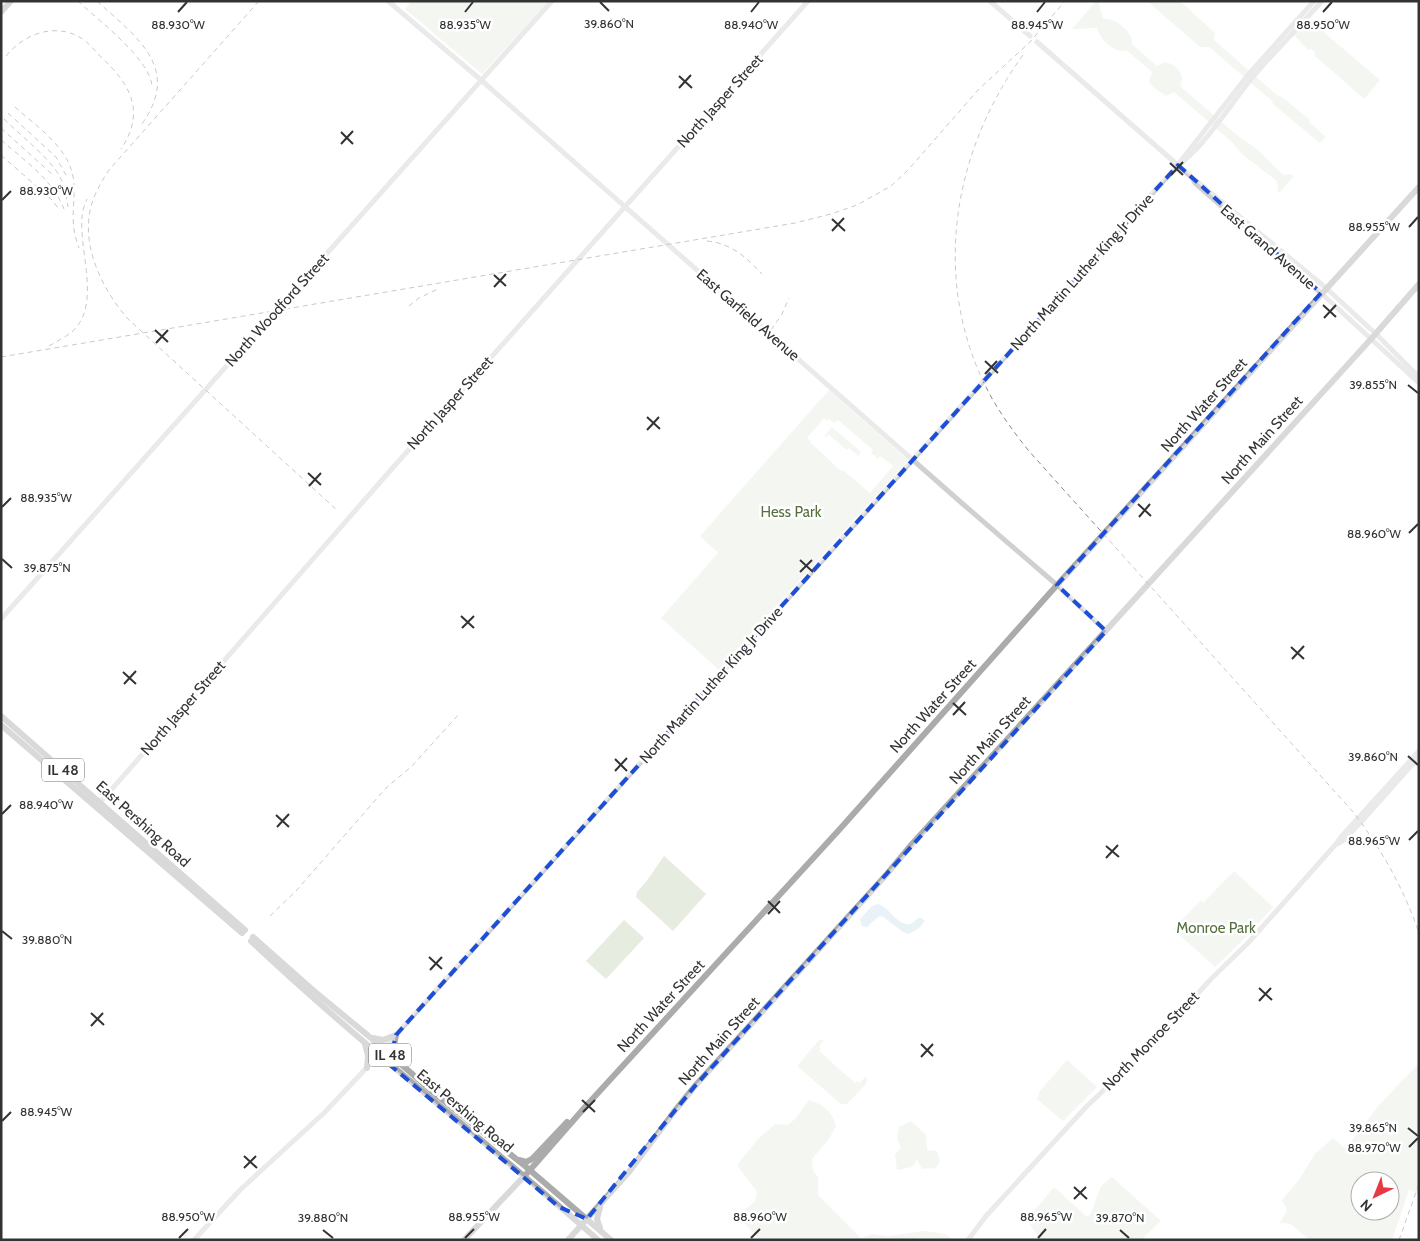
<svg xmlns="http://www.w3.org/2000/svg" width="1420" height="1241" font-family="Cabin,sans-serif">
	<rect width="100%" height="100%" fill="#fff"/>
	<g fill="#e6ecdf" fill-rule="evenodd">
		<path d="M411 1H549L482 74 405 9Z"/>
		<path d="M1096 1H1098L1103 19C1114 17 1134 32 1132 44L1157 66 1165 62C1177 65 1186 74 1180 86L1238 136 1257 149 1283 175 1289 174 1294 176 1279 193 1278 191 1277 181 1242 154 1232 142 1174 92 1166 96 1153 87 1149 81 1152 72 1126 50C1115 55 1099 38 1097 28L1072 29Z"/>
		<path d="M1147 1H1180L1215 33 1214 40 1277 95 1282 97 1309 119 1310 123 1326 137 1320 143 1274 105 1271 100 1209 47H1200Z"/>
		<path d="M1308 19 1380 80 1364 99 1315 56 1314 51 1311 49 1308 50 1294 35Z"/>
		<path d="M829 390 908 460 719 670 661 618 718 553 700 536ZM824 418 827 421 829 419 834 423 838 420 873 450 871 453 878 459 880 456 893 466 870 493 843 470 841 471 810 442 811 441 807 438Z"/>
		<path d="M832 427 861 452 858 456 849 448 847 450 828 434 826 437 824 436Z"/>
		<path d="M664 856 706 894 673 931 636 897 637 892 646 882Z"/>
		<path d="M1234 871 1273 907 1244 939 1215 967 1173 929 1201 900 1203 903Z"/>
		<path d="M624 920 644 938 606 979 586 961Z"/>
		<path d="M819 1040H824L819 1047 821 1049 819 1051 855 1083 857 1081 860 1083 865 1077 867 1079 866 1084 847 1104H841L798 1067V1065Z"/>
		<path d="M1067 1060 1097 1087 1063 1121 1037 1099 1040 1091Z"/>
		<path d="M1419 1063V1194L1409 1190 1392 1240H1309L1291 1224 1280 1223 1287 1210 1282 1200 1298 1181 1315 1154 1333 1138 1346 1149 1379 1105ZM1360 1181H1390V1211H1360Z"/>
		<path d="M809 1100C823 1104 832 1111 836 1126L829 1139 812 1159 813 1171 818 1177V1195L861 1238 872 1234 888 1236 924 1231 946 1234 953 1240H765L758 1238 738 1216 755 1201 757 1192 737 1165 758 1139 775 1124 788 1125 796 1118Z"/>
		<path d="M911 1121 926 1135 927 1150 937 1151 940 1161 936 1168 922 1169 917 1160 912 1167 897 1170 895 1155 901 1147 897 1139 899 1127Z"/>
		<path d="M1112 1177 1161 1221 1141 1240H1040L1027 1220 1054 1187 1087 1217 1091 1213 1101 1186Z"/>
	</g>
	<path fill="#cfe2ee" d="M878 904C891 908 896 926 911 924L920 917 925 921 919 928 909 934 903 932 882 916 878 917 867 927 862 926 860 919 872 906Z"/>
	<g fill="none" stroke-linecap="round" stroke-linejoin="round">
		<g stroke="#d0d0d0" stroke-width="5">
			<path d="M388 1 481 80 964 505 1057 585 1106 631"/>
			<path d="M990 1 1030 36"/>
			<path d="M1037 42 1188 174 1326 288 1376 334 1419 377"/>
			<path d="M1180 162 1248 75 1314 1"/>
			<path d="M1192 178 1195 183 1321 293 1419 383"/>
			<path d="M1 619 552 1"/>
			<path d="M98 805 389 472 808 1"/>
			<path d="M1337 844 1344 840 1361 822 1419 757"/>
			<path d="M194 1240 240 1190 325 1112 358 1077 1159 186C1172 171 1187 159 1200 145 1219 124 1234 100 1252 78 1274 52 1299 27 1322 1"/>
			<path d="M968 1240 986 1216 1086 1107 1144 1052 1212 978 1248 943 1336 844 1341 837 1419 751"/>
		</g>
		<g stroke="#ababab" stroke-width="6">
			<path d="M1 12 11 1"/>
			<path d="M1 716 245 930"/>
			<path d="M1 725 242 933"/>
			<path d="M253 937 314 991 371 1038 434 1093 525 1166 611 1240"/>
			<path d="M251 941C362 1046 483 1138 598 1240"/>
			<path d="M396 1035 393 1050 397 1060"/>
			<path d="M373 1038 383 1040 396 1035"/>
			<path d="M365 1044 368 1056 367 1068"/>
			<path d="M519 1160 526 1162 532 1159 567 1122"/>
			<path d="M600 1207 597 1219 600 1228"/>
			<path d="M464 1240 530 1170 586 1106 839 830 1057 585 1419 187"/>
			<path d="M568 1240 629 1172 674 1112 695 1086 887 874 912 844 1371 339 1419 284"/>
		</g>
		<g stroke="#888" stroke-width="1" stroke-dasharray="5 4" stroke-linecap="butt">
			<path d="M78 1C98 20 150 59 152 86"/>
			<path d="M97 1C136 37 182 67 142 124"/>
			<path d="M259 1 109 170C103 179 97 189 93 200 78 242 102 290 129 320L338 511"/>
			<path d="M1023 55C952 153 931 281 988 391 999 412 1013 431 1028 450L1354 813C1382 850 1404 889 1419 933"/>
			<path d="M6 56C24 34 55 22 81 38 88 42 94 50 100 56 129 83 147 110 121 149"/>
			<path d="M15 107C38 128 72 149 74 184 75 210 69 221 79 248"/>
			<path d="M8 113 56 157 67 177"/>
			<path d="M4 119C20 135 50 158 60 177 65 186 66 197 68 207"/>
			<path d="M1 128 54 176"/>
			<path d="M1 140C24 160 53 180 64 209"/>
			<path d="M1 155 51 199 60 210"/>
			<path d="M707 241C731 243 747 258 762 274"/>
			<path d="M409 306 419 298 440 288"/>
			<path d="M771 330 782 314 789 298"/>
			<path d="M49 346C57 341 66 337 73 331 101 304 79 252 82 217 82 211 85 204 87 199"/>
			<path d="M1 357 795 223 831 214 857 205 891 186 908 170 979 89 1030 42 1065 1"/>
			<path d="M270 916 296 891 385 789 412 766 459 714"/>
			<path d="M1399 1240 1419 1184"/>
		</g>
	</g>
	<path d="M0 0H1420V1241H0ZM1178 165 1321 293 1057 585 1106 631 695 1086 587 1219 559 1207 378 1055 383 1049 391 1056 396 1035Z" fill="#fff" fill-opacity=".55" fill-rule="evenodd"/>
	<path fill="none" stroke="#1d4ed8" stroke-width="4" stroke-dasharray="10 6" stroke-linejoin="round" d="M1178 165 1321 293 1057 585 1106 631 695 1086 587 1219 559 1207 378 1055 383 1049 391 1056 396 1035Z"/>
	<path fill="none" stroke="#333" stroke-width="2" d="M600 2 609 11M178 12 187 2M465 12 473 2M751 12 759 2M1037 12 1045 2M1323 12 1332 2M679 76 692 88M679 88 691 75M341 132 353 144M341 144 353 131M1170 163 1183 175M1171 175 1183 162M2 200 11 191M832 219 845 231M1409 227 1418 217M832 231 844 218M494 275 506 286M494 287 506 274M1323 305 1336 317M1324 318 1336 305M155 330 168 342M156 343 168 330M985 361 998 373M985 374 997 361M1408 385 1418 393M647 417 660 429M647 430 659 417M308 473 321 485M309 486 321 473M1138 504 1151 516M2 507 11 498M1139 517 1150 504M1409 533 1418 524M2 559 12 568M800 560 813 572M800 572 812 560M461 616 474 628M462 628 474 616M1291 647 1304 659M1292 659 1304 646M123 672 136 684M124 684 136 671M953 703 966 715M953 715 965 702M1408 756 1418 765M615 759 627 771M615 771 627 758M2 814 11 805M276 815 289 827M277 827 289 814M1409 840 1418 831M1106 846 1119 857M1106 858 1118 845M768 901 780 913M768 914 780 901M2 931 12 939M429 957 442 969M430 970 442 957M1259 988 1272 1000M1259 1001 1271 988M91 1013 104 1025M91 1026 103 1013M921 1044 933 1056M921 1057 933 1044M582 1100 595 1112M583 1112 595 1100M2 1121 11 1112M1408 1128 1418 1136M1409 1147 1418 1138M244 1156 257 1168M244 1168 256 1156M1074 1187 1087 1199M1074 1199 1086 1187M323 1230 333 1238M1120 1230 1129 1238M179 1238 188 1229M465 1238 474 1229M751 1238 760 1229M1038 1238 1046 1229"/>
	<g text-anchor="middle" stroke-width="5" stroke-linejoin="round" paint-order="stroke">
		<g fill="#fff" stroke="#707070" stroke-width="1">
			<rect x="42" y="758.5" width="42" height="23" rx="4"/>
			<rect x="369" y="1043.5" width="42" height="23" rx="4"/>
		</g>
		<g font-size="14" font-weight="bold" fill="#333">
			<text x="63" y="775">IL 48</text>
			<text x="390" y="1060">IL 48</text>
		</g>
		<g font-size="15" fill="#333" stroke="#fff">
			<text transform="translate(720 101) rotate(-48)" y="5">North Jasper Street</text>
			<text transform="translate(1268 247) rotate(41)" y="5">East Grand Avenue</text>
			<text transform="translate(1082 272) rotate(-48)" y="5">North Martin Luther King Jr Drive</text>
			<text transform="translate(277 310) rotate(-48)" y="5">North Woodford Street</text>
			<text transform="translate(748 315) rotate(41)" y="5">East Garfield Avenue</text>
			<text transform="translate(450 403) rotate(-48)" y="5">North Jasper Street</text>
			<text transform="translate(1204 405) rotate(-48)" y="5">North Water Street</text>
			<text transform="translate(1262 440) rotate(-48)" y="5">North Main Street</text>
			<text transform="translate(711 685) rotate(-48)" y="5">North Martin Luther King Jr Drive</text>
			<text transform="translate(933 706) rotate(-48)" y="5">North Water Street</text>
			<text transform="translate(183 708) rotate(-49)" y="5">North Jasper Street</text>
			<text transform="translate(990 740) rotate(-48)" y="5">North Main Street</text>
			<text transform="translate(143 824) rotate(42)" y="5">East Pershing Road</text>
			<text transform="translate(661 1006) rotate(-47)" y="5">North Water Street</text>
			<text transform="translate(719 1041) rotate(-48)" y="5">North Main Street</text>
			<text transform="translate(1151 1041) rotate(-46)" y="5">North Monroe Street</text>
			<text transform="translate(465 1111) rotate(40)" y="5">East Pershing Road</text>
		</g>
		<g font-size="15" fill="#56703f" stroke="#fff">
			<text x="791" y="517">Hess Park</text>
			<text x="1216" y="933">Monroe Park</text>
		</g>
	</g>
	<g font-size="12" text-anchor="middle" fill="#333" stroke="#fff" stroke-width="5" stroke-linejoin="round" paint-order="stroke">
		<text x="609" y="28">39.860°N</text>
		<text x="178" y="29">88.930°W</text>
		<text x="465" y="29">88.935°W</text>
		<text x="751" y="29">88.940°W</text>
		<text x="1037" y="29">88.945°W</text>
		<text x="1323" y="29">88.950°W</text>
		<text x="46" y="195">88.930°W</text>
		<text x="1374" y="231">88.955°W</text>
		<text x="1373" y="389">39.855°N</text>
		<text x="46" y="502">88.935°W</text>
		<text x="1374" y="538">88.960°W</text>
		<text x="47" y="572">39.875°N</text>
		<text x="1373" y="761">39.860°N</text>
		<text x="46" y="809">88.940°W</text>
		<text x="1374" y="845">88.965°W</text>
		<text x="47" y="944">39.880°N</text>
		<text x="46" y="1116">88.945°W</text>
		<text x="1373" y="1132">39.865°N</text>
		<text x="1374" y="1152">88.970°W</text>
		<text x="188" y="1221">88.950°W</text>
		<text x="474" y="1221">88.955°W</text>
		<text x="760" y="1221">88.960°W</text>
		<text x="1046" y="1221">88.965°W</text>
		<text x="323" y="1222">39.880°N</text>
		<text x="1120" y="1222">39.870°N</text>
	</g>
	<rect width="1420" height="1241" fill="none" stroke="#333333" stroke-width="5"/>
	<g transform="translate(1375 1196) rotate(223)"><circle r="24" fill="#ffffff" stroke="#adadad"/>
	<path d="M0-4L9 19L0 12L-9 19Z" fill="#e63946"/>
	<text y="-8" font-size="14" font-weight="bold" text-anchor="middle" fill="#333333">N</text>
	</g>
</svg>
